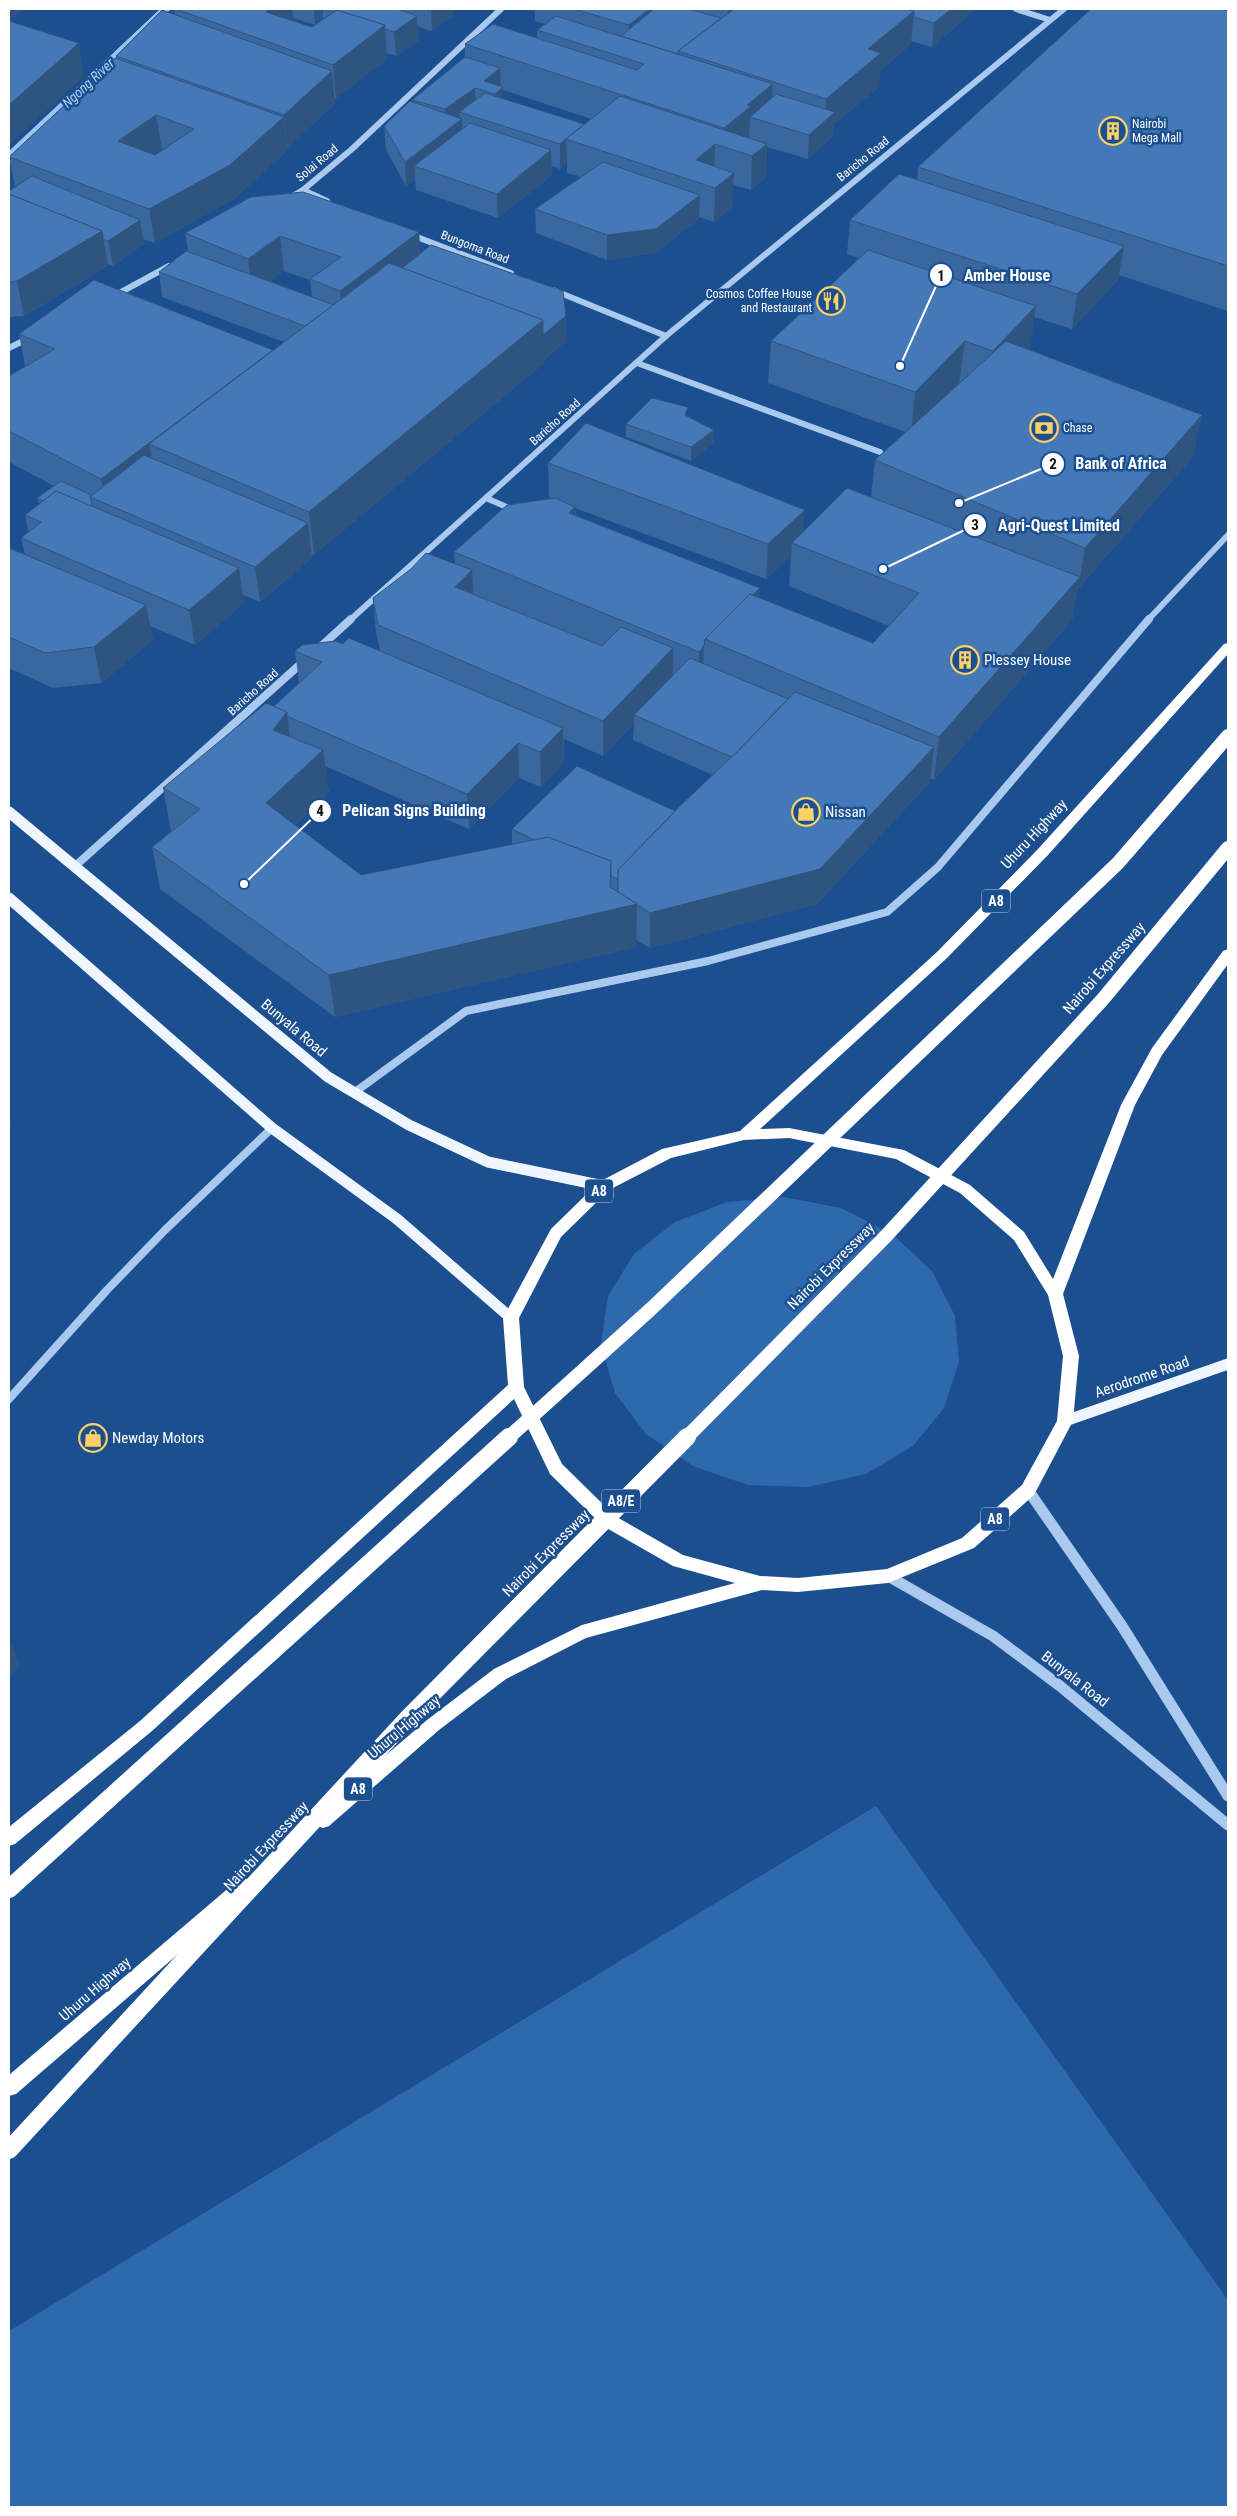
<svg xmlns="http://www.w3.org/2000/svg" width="1237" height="2516" font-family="'Roboto Condensed',sans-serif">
	<rect width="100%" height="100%" fill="#1b4f8f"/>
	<g fill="#2e69ad">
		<path d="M784 1197 841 1208 892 1234 932 1271 955 1316 959 1362 944 1408 913 1446 866 1474 808 1487 748 1485 693 1466 646 1434 615 1393 601 1344 608 1296 634 1254 675 1222 727 1202Z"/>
		<path d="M876 1806 1228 2300V2507H9V2331Z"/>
	</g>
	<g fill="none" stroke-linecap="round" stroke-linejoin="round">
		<path fill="#9cc4f0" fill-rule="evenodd" d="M160 9H171L13 159 9 160V151Z"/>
		<g stroke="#a9c9ee" stroke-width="6">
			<path d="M1016 9 1050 20"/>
			<path d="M303 190 327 201"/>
			<path d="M289 198 303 190 352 149 501 9"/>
			<path d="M409 234 511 273"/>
			<path d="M553 290 666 336"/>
			<path d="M112 297 169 266"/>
			<path d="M9 348 31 337"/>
			<path d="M637 363 880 452"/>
			<path d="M486 498 516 511"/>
			<path d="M350 620 666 336 1064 9"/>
			<path d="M1148 620 1228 535"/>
		</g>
		<g stroke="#a9c9ee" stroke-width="8">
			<path d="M317 650 351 619"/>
			<path d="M74 867 305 660"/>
			<path d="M355 1092 466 1011 708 961 887 912 938 867 1149 619"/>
			<path d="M9 1399 107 1290 165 1230 272 1128"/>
		</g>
		<g stroke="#a9c9ee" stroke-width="11">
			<path d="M1028 1490 1122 1626 1228 1796"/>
			<path d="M888 1576 993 1636 1060 1686 1228 1825"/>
		</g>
		<g stroke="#f0f6ff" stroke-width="11">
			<path d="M9 812 328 1077 409 1125 488 1162 604 1186"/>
			<path d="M9 898 272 1128 397 1219 511 1318"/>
			<path d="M1065 1421 1228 1364"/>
		</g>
		<g fill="#fff" fill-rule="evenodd">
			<path d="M1228 643V654L1048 855 947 958 760 1129 789 1128 904 1150 970 1185 1024 1232 1053 1279 1121 1105 1152 1048 1223 951 1228 949V964L1162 1055 1135 1105 1063 1294 1079 1356 1073 1421 1034 1495 974 1548 888 1583 798 1592 762 1590 586 1638 506 1679 439 1730 329 1826 323 1828 317 1826 314 1820 317 1814 427 1720 494 1669 582 1625 735 1583 673 1566 603 1526 550 1474 514 1399 152 1731 15 1844 9 1846V1827L140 1721 508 1385 503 1318 551 1229 599 1182 662 1149 740 1131 937 952 1038 849 1224 644ZM789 1138 896 1159 960 1193 1014 1240 1048 1295 1063 1356 1057 1421 1022 1485 962 1538 887 1569 798 1578 760 1576 683 1555 615 1516 562 1464 524 1387 519 1318 561 1237 609 1190 671 1158 744 1140Z"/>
			<path d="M244 1878 250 1880 253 1886 250 1892 16 2094 9 2096V2075L238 1880Z"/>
		</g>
		<g stroke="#fff" stroke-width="14">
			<path d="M508 1438 652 1308 1118 863 1228 736"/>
			<path d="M686 1438 886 1236 1103 999 1228 848"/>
		</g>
		<g stroke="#fff" stroke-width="18">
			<path d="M9 1889 509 1437"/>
			<path d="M9 2150 408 1718 687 1437"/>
		</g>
	</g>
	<g fill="#3a679d" fill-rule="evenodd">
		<path d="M174 9H453V16L432 31 418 27 419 40 396 56 387 53V59L336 98H335V104L287 148V151L234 199 155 243 143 239 144 244 113 266 108 264V266L24 316 9 317V191L15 187 9 157 116 58V56L175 14ZM323 16V19L317 24ZM293 18 315 25 312 27 293 21ZM162 149 163 150 155 155 154 154Z"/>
		<path d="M535 9H976L932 47 911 41V44L880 71 879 87 834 124 833 136 808 159 767 147 766 178 751 190 733 185 732 207 714 222 699 217V219L655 253 607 260 536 233 535 209 581 177 567 173V163L560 169 552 166V175L498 218 416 190 415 179 406 186 386 150 384 126 412 102V100L465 58V44L537 38V30L545 24 535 21ZM503 90 591 119 584 125 503 99Z"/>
		<path d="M1228 11V311L1119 275 1118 280 1072 329 1034 317 1030 348 1028 350 1193 457 1077 590 1072 620 934 780 930 778V782L817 904 650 948 636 940V947L335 1017 160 889 152 847 172 831H171L163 788 273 707 299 683 295 651 343 644 380 651 376 633 373 598 455 564 454 552 552 499 549 498 548 463 803 531 871 497 875 460 905 432 768 383 771 341 859 258 847 254 850 220 917 180 918 167ZM575 508 766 579 791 556 789 586 889 626 873 643 760 598 576 515ZM634 724 633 740 713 775 675 811 512 829V844L361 875 295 825 329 793 325 766 469 829 519 778 541 787 564 763V739L603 756Z"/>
		<path d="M419 232 420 254 566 341 544 360V363L314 555 312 554V558L260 602 243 595 244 603 195 645 150 626 153 640 101 683 53 688 9 668V548L25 554 21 538 28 532 25 515 39 504 37 498 54 486 9 462V376L25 366 19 334 273 350 284 342 162 297 159 272 188 251 185 233ZM284 271 310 280 312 297 270 281Z"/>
		<path d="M687 416 714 443 691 461 626 437V424Z"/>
	</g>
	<g fill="#305480">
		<path d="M9 9H27L9 19Z"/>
		<path d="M271 9H292L294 29 266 12Z"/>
		<path d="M314 9H323V16L315 25Z"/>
		<path d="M431 9H453V16L432 31Z"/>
		<path d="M649 9H660L629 43V25Z"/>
		<path d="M728 9H765L727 38Z"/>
		<path d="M951 9H976L932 47 934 23Z"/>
		<path d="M914 11 911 44 880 71 879 87 834 124 833 136 808 159 809 135 825 121 826 99 868 49Z"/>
		<path d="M417 16 419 40 396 56 394 32Z"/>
		<path d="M385 25 387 59 336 98 333 65Z"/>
		<path d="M79 43 84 77 9 145V105Z"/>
		<path d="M500 68 501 89 503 87 504 111 496 118 495 94 484 81Z"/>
		<path d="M332 71 335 104 287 149 284 115Z"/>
		<path d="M773 84 771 117H750L749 140 724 147V128L747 105Z"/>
		<path d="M475 88 476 112H459L460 120 462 119 463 143 414 166 415 179 406 186 405 162 446 130 445 109Z"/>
		<path d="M156 115 162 149 123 175 118 141Z"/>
		<path d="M284 117 287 151 234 199 155 243 149 209Z"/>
		<path d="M566 139 567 163 560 169V144Z"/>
		<path d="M715 144 714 178 696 160Z"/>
		<path d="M767 144 766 178 751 190 752 156Z"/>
		<path d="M551 150 552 175 498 218 497 194Z"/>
		<path d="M734 173 732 207 714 222 715 188Z"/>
		<path d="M700 195 699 219 655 253 607 260V235Z"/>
		<path d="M140 220 144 244 113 266 108 241Z"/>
		<path d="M102 231 108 266 24 316 17 281Z"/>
		<path d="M419 232 421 266 342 311 340 291Z"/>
		<path d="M280 236 284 271 253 294 248 259Z"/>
		<path d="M1124 246 1118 280 1072 329 1077 294Z"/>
		<path d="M1036 306 1030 348 988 393 993 351Z"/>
		<path d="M566 316V341L544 360V363L314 555 309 512 543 320Z"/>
		<path d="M965 341 959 384 911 435 915 392Z"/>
		<path d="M274 351 149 444 155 478 106 503 101 479Z"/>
		<path d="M1202 415 1193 457 1077 590 1072 620 934 780 939 737 1080 577 1085 548Z"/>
		<path d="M714 430V443L691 461V447Z"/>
		<path d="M575 507 576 542 569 513Z"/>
		<path d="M805 510 802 546 792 543 791 556 766 579 768 544Z"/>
		<path d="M308 523 312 558 260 602 255 567Z"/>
		<path d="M239 568 244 603 195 645 189 610Z"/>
		<path d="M472 570 474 605 455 587Z"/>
		<path d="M760 588 758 623 709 641Z"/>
		<path d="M146 605 153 640 101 683 94 647Z"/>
		<path d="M704 646 703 681 698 687 699 652Z"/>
		<path d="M673 648V683L634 715V724L603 756V721Z"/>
		<path d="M287 712 292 755 273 730Z"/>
		<path d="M563 728 564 763 541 787 540 752Z"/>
		<path d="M518 743 519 778 469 829 467 794Z"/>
		<path d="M934 747 930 782 817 904 650 948V913Z"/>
		<path d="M323 750 329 793 272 846 266 803Z"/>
		<path d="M637 904 636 947 335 1017 329 975Z"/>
		<path d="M9 1115 12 1127 9 1130Z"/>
		<path d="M12 1644 20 1665 9 1678V1647Z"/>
	</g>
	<g fill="#4478b7" stroke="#305480" fill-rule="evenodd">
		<path d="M176 9H271L266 12 312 27 337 10 385 25 333 65Z"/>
		<path d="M326 9H397L417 16 394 32 385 29V25L337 10 334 12Z"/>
		<path d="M574 9H649L629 25Z"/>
		<path d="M654 9H688L721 18 678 51V54L621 36Z"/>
		<path d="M734 9H907L914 11 868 49 881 53 826 99 678 51Z"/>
		<path d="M907 9H951L934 23 914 17V11Z"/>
		<path d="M1091 9H1222L1228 11V266L918 167Z"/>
		<path d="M162 10 332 71 284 115 116 56Z"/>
		<path d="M556 16 773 84 747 105 751 106 724 128 465 44 493 24 637 70 644 64 537 30Z"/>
		<path d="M9 21 79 43 9 105Z"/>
		<path d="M465 57 500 68 484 81 503 87 495 94 475 88 445 109 412 100Z"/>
		<path d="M115 58 284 117 230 165 149 209 9 157ZM156 115 194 129 155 155 118 141Z"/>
		<path d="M485 93 584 124 560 144 459 112Z"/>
		<path d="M776 94 835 112 809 135 750 117Z"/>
		<path d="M620 96 767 144 752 156 715 144 696 160 734 173 715 188 566 139Z"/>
		<path d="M410 101 462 119 405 162 384 126Z"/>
		<path d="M470 123 551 150 497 194 414 166Z"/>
		<path d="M603 162 700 195 656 229 607 235 535 209Z"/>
		<path d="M899 174 1124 246 1077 294 850 220Z"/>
		<path d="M32 176 140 220 108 241 103 239 102 231 9 194V191Z"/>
		<path d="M303 192 419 232 340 291 310 279 341 257 280 236 248 259 185 233 251 197Z"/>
		<path d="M9 194 102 231 17 281 9 282Z"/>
		<path d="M431 245 563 291 566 316 543 335V320L402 268Z"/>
		<path d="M868 250 1036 306 993 351 965 341 915 392 771 341Z"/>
		<path d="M186 251 334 305 305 326 159 272Z"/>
		<path d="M389 263 543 320 309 512 149 444Z"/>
		<path d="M94 280 273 350 101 479 9 431V376L55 349 19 334Z"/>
		<path d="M1006 341 1202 415 1085 548 875 460Z"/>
		<path d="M652 398 688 407 685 415 714 430 691 447 626 424Z"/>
		<path d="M586 423 805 510 768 544 548 463Z"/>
		<path d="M144 455 308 523 255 567 90 497Z"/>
		<path d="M61 481 91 495 90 497 92 505 91 506 56 491 43 501 37 498Z"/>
		<path d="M847 488 1080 577 939 737 705 639 750 594 873 643 919 593 792 543Z"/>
		<path d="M56 491 239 568 189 610 21 538 41 522 25 515Z"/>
		<path d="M555 498 575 507 569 513 760 588 753 595 750 594 705 639 704 646 699 652 454 552 507 505Z"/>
		<path d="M9 548 146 605 94 647 45 653 9 637Z"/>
		<path d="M426 553 472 570 455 587 602 646 621 627 673 648 603 721 378 625 373 598 411 569Z"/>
		<path d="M349 638 563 728 540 752 518 743 467 794 287 716V712L273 707 322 662 295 651 302 645 336 641 343 644Z"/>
		<path d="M690 658 788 699 732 757 634 715Z"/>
		<path d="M795 692 934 747 820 869 650 913 636 904H637L618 892V870L682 804 739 750Z"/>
		<path d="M266 703 287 712 273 730 323 750 266 803 361 875 548 837 611 861 610 887 637 904 329 975 152 847 200 809 163 788Z"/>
		<path d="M577 766 675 811 618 870V879L611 876V861L548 837 534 840 512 829Z"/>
	</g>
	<defs>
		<symbol id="building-ring" viewBox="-11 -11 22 22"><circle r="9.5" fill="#1b4f8f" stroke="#ffd166" stroke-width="1.5"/><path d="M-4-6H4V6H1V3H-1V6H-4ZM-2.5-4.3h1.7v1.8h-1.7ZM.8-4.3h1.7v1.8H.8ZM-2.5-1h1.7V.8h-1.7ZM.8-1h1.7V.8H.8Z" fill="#ffd166"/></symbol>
		<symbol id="restaurant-ring" viewBox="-11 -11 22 22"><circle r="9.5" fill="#1b4f8f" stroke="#ffd166" stroke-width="1.5"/><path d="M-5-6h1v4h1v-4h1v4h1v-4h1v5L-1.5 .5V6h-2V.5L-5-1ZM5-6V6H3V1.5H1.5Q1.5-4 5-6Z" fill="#ffd166"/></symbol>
		<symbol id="bank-ring" viewBox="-11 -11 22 22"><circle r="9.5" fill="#1b4f8f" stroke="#ffd166" stroke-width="1.5"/><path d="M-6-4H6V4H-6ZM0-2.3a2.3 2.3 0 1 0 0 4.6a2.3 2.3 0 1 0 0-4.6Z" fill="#ffd166"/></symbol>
		<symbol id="shop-ring" viewBox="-11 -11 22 22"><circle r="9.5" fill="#1b4f8f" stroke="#ffd166" stroke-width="1.5"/><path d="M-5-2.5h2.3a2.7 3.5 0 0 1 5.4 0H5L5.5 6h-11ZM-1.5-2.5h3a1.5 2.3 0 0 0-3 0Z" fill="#ffd166"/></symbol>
	</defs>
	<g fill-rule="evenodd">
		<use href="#building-ring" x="1097" y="115" width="32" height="32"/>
		<use href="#restaurant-ring" x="815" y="285" width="32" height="32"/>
		<use href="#bank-ring" x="1028" y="412" width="32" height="32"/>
		<use href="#building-ring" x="949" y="644" width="32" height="32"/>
		<use href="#shop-ring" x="790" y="796" width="32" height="32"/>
		<use href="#shop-ring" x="77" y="1422" width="32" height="32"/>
	</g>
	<g text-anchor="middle" stroke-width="5" stroke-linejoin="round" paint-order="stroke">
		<g font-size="12" fill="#fff" stroke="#1b4f8f" text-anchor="start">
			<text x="1132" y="128">Nairobi<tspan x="1132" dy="14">Mega Mall</tspan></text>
			<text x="812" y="298" text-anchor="end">Cosmos Coffee House<tspan x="812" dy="14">and Restaurant</tspan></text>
			<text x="1063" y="432">Chase</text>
		</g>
		<g font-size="12" fill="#fff" stroke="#1b4f8f">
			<text transform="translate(863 159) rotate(-39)" y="4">Baricho Road</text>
			<text transform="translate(317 163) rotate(-40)" y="4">Solai Road</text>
			<text transform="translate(475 247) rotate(21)" y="4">Bungoma Road</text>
			<text transform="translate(555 422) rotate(-42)" y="4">Baricho Road</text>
			<text transform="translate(253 692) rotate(-42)" y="4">Baricho Road</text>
		</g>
		<g font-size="14" font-style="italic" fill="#b5d3f5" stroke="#1b4f8f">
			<text transform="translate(88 83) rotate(-43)" y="5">Ngong River</text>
		</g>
		<g fill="#1b4f8f" stroke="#bbcadd" stroke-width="1">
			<rect x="982" y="889.5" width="28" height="23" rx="4"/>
			<rect x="585" y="1179.5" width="28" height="23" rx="4"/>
			<rect x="602" y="1489.5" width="38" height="23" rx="4"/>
			<rect x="981" y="1507.5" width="28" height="23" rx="4"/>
			<rect x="344" y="1777.5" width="28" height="23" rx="4"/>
		</g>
		<g font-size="14" font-weight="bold" fill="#fff">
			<text x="996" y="906">A8</text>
			<text x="599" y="1196">A8</text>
			<text x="621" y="1506">A8/E</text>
			<text x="995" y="1524">A8</text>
			<text x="358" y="1794">A8</text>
		</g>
		<g font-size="15" fill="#fff" stroke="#1b4f8f" text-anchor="start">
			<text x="984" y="665">Plessey House</text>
			<text x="825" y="817">Nissan</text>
			<text x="112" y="1443">Newday Motors</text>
		</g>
		<g font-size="15" fill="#fff" stroke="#1b4f8f">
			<text transform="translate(1034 834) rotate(-47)" y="5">Uhuru Highway</text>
			<text transform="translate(1104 968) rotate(-49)" y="5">Nairobi Expressway</text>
			<text transform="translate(294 1028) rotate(40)" y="5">Bunyala Road</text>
			<text transform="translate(831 1266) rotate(-45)" y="5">Nairobi Expressway</text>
			<text transform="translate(1142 1377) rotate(-19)" y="5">Aerodrome Road</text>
			<text transform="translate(546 1553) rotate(-45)" y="5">Nairobi Expressway</text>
			<text transform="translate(1075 1679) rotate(38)" y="5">Bunyala Road</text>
			<text transform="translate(404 1727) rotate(-40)" y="5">Uhuru Highway</text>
			<text transform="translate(266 1846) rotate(-47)" y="5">Nairobi Expressway</text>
			<text transform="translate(95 1989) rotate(-41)" y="5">Uhuru Highway</text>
		</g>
	</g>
	<path fill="none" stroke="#fff" stroke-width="2" d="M900 366L941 275M959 503L1053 464M883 569L975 525M244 884L320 811"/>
	<g fill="#fff" stroke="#1b4f8f" stroke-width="2">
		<circle cx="900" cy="366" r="5"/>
		<circle cx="959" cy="503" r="5"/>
		<circle cx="883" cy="569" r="5"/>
		<circle cx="244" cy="884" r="5"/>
		<circle cx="941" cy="275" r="12"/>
		<circle cx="1053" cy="464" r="12"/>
		<circle cx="975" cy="525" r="12"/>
		<circle cx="320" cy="811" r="12"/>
	</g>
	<g font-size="15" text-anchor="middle" font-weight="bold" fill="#111">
		<text x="941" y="281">1</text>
		<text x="1053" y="469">2</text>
		<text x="975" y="530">3</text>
		<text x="320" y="816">4</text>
	</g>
	<g font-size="16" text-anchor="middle" font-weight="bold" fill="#fff" stroke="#1b4f8f" stroke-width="5" stroke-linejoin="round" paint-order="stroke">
		<text x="1007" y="281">Amber House</text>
		<text x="1121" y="469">Bank of Africa</text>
		<text x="1059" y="531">Agri-Quest Limited</text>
		<text x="414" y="816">Pelican Signs Building</text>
	</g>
	<rect width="1237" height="2516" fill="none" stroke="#ffffff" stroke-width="20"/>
</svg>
